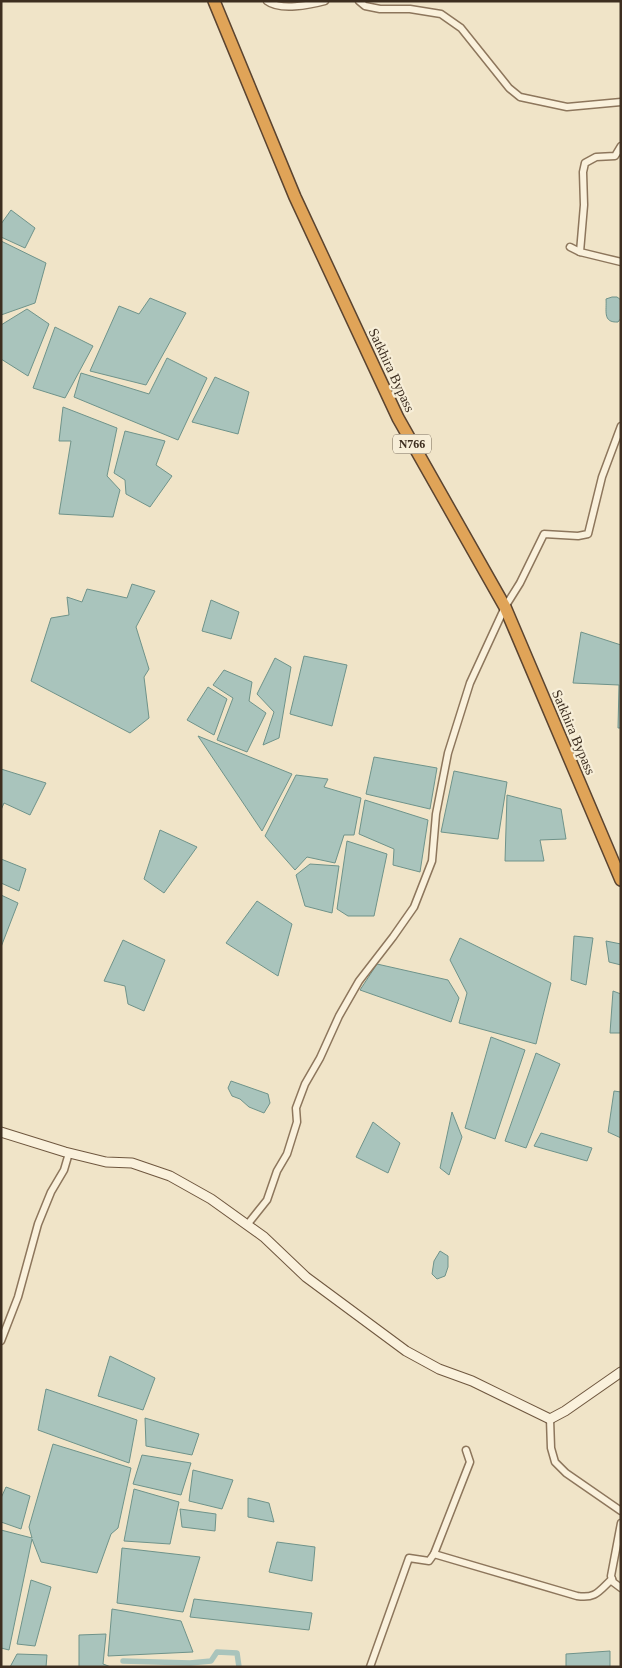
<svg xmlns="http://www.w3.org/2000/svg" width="622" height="1668" font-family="'Times New Roman',serif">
	<rect width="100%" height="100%" fill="#f0e4c8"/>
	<g fill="#a9c4bc" stroke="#6f938a">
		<path d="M11 210 35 228 25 248 1 237V224Z"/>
		<path d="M1 241 46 263 35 303 1 315Z"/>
		<path d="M612 297H617L621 300V318L618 322C602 323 607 310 606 299Z"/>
		<path d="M150 298 186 313 146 385 90 371 119 306 139 314Z"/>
		<path d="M27 309 49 324 28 376 1 359V325Z"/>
		<path d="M55 327 93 346 65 398 33 388Z"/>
		<path d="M167 358 207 378 178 440 74 397 81 373 149 394Z"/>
		<path d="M215 377 249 392 238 434 192 422Z"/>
		<path d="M63 407 117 428 107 476 120 490 113 517 59 514 71 441H59Z"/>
		<path d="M125 431 165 441 156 465 172 476 150 507 126 494 125 480 114 473Z"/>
		<path d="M132 584 155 591 136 627 149 669 144 677 149 718 130 733 31 681 51 618 69 615 67 597 82 602 87 589 127 598Z"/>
		<path d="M211 600 239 612 231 639 202 631Z"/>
		<path d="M581 632 621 645V728H618L619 685 573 683Z"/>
		<path d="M304 656 347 665 332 726 290 714Z"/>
		<path d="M275 658 291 667 279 738 263 745 274 712 257 694Z"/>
		<path d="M224 670 252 682 249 701 266 713 247 752 217 740 233 698 213 685Z"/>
		<path d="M208 687 227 699 214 735 187 720Z"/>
		<path d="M198 736 292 774 262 831Z"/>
		<path d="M374 757 437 768 430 809 366 794Z"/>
		<path d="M1 769 46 783 30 815 4 803 1 810Z"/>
		<path d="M454 771 507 782 498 839 441 832Z"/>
		<path d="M296 775 328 779 324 787 361 798 354 835H344L335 863 307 857 295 870 265 836Z"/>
		<path d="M507 795 561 809 566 839 540 840 544 861H505Z"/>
		<path d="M365 800 428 820 420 872 393 865 394 849 359 834Z"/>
		<path d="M160 830 197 847 164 893 144 879Z"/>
		<path d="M347 841 387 854 374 916H348L337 909Z"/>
		<path d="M1 859 26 869 19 891 1 883Z"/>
		<path d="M310 864 339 866 332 913 305 906 296 875Z"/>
		<path d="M1 895 18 903 1 947Z"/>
		<path d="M257 901 292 924 278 976 226 943Z"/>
		<path d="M574 936 593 938 586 985 571 980Z"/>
		<path d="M460 938 551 983 536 1044 459 1023 467 993 450 960Z"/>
		<path d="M123 940 165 960 144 1011 128 1004 125 986 104 981Z"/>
		<path d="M606 941 621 944V965L609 962Z"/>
		<path d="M377 964 448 980 459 998 451 1022 360 990Z"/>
		<path d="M613 991 621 994V1033H610Z"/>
		<path d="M491 1037 525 1050 495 1139 465 1128Z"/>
		<path d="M536 1053 560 1064 526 1148 505 1141Z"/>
		<path d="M231 1081 268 1094 270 1103 264 1113 249 1107 240 1099 232 1096 228 1088Z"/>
		<path d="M614 1091 621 1092V1138L608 1132Z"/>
		<path d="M452 1112 462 1137 449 1175 440 1168Z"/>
		<path d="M373 1122 400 1143 388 1173 356 1157Z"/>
		<path d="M541 1133 592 1148 587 1161 534 1146Z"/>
		<path d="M440 1251 448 1256V1267L445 1276 437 1279 432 1274 434 1261Z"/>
		<path d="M110 1356 155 1378 143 1410 98 1396Z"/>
		<path d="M46 1389 137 1420 129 1463 38 1430Z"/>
		<path d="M145 1418 199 1434 192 1455 146 1446Z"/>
		<path d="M53 1444 131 1468 118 1528 111 1534 97 1573 41 1562 32 1539 9 1650 1 1648V1530L32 1538 29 1527Z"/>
		<path d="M142 1455 191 1463 181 1495 133 1484Z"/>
		<path d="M193 1470 233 1480 222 1509 189 1501Z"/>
		<path d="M6 1487 30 1496 21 1529 1 1522V1498Z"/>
		<path d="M134 1489 179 1502 170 1544 124 1541Z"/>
		<path d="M248 1498 269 1503 274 1522 248 1517Z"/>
		<path d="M180 1509 216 1514 215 1531 182 1527Z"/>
		<path d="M277 1542 315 1547 312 1581 269 1572Z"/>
		<path d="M122 1548 200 1557 183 1612 117 1603Z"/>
		<path d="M31 1580 51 1587 35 1646 17 1644Z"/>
		<path d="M194 1599 312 1613 309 1630 190 1617Z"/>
		<path d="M112 1609 181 1621 193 1652 108 1656Z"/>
		<path d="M106 1634 103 1664 111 1667H79V1635Z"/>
		<path d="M610 1651V1667H566V1654Z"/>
		<path d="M17 1654 47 1655 46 1667H10Z"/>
	</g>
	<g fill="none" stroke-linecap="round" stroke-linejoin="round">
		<path stroke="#a9c4bc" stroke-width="5.5" d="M123 1661 190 1663 211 1661 217 1652 237 1653 239 1667"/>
		<defs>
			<g id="street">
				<path d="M267 1C280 11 310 5 325 1"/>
				<path d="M359 1 365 6 380 9H410L441 14 461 28 509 88 520 97 567 107 621 102"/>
				<path d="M621 146 615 156 596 157 585 163 583 172 584 205 580 252 621 262"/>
				<path d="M570 247 580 252"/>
				<path d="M247 1225 267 1200 277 1171 287 1154 297 1122 296 1108 305 1084 320 1058 339 1016 359 981 393 937 414 907 432 861 436 814 448 753 470 683 505 607 520 583 544 534 578 536 588 534 602 477 621 426"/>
				<path d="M1 1341 18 1297 38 1224 51 1192 64 1170 69 1153"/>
				<path d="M550 1419 551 1448 555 1462 566 1473 621 1511"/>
				<path d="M621 1523 611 1576 613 1582 621 1588"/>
				<path d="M434 1554 470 1462 466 1450"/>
				<path d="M370 1667 409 1558 429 1561 434 1554 577 1596C596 1599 599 1591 612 1579"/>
			</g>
			<path id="secondary" d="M1 1132 65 1152 106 1162 132 1163 170 1176 211 1199 264 1237 306 1277 406 1351 439 1369 472 1381 550 1419 565 1411 621 1372"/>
			<path id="highway" d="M214 1 295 197 398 418 505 607 621 880"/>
		</defs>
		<use href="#street" stroke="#8d765c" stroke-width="9"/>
		<use href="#secondary" stroke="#6f573f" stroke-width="11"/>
		<use href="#highway" stroke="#5b4430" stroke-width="14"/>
		<use href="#street" stroke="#faf1dc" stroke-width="6"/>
		<use href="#secondary" stroke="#faf1dc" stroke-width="9"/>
		<use href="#highway" stroke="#e0a458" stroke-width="11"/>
	</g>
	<g text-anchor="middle" stroke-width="4.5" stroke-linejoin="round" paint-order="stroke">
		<rect fill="#f7eed8" stroke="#756857" stroke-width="1" x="393" y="434.5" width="38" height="19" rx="4"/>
		<g font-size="12" font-weight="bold" fill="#3d2e20">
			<text x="412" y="448">N766</text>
		</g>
		<g font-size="14" fill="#3d2e20" stroke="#f7eed8">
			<text transform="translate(392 370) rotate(65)" y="5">Satkhira Bypass</text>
			<text transform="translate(574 732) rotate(67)" y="5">Satkhira Bypass</text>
		</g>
	</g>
	<rect width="622" height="1668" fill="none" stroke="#3d2e20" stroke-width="5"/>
</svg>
